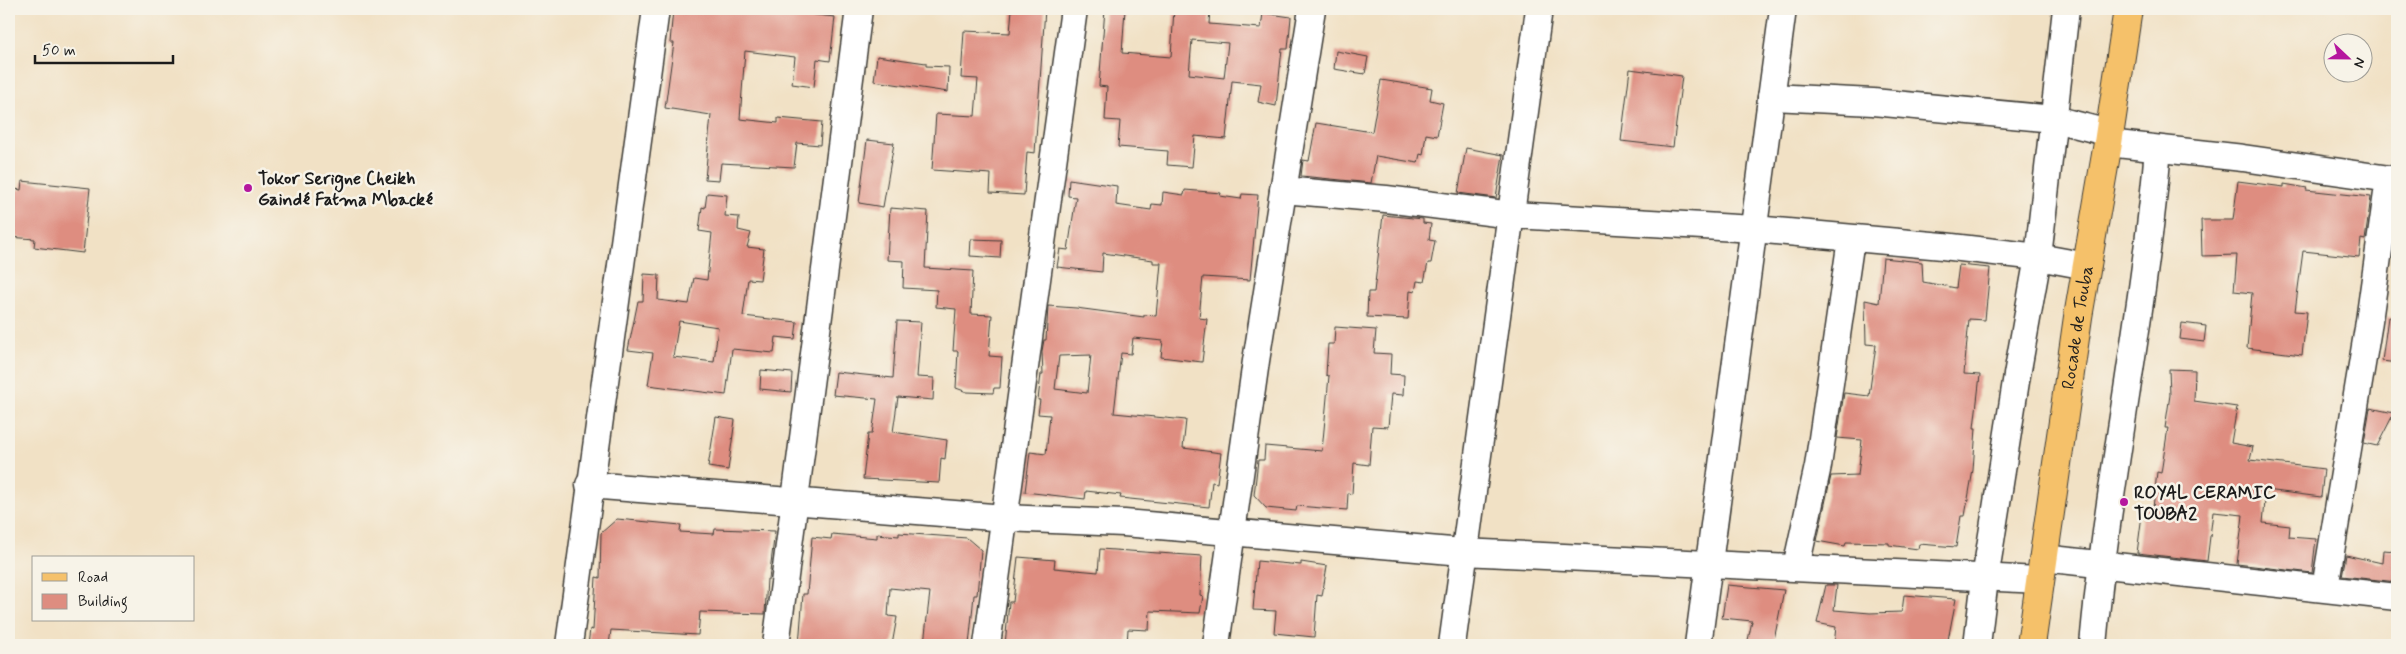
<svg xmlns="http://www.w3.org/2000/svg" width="2406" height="654" font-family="Mynerve,sans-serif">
	<rect width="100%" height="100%" fill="#f7f3e8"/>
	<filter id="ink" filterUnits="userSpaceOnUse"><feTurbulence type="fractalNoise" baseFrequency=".02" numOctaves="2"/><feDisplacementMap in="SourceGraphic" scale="10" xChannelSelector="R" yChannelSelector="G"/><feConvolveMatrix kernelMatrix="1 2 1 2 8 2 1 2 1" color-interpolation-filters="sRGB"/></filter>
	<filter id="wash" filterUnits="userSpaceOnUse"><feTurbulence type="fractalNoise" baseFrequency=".0096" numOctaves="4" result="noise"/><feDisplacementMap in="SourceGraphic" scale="20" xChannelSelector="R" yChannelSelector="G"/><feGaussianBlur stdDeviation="1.12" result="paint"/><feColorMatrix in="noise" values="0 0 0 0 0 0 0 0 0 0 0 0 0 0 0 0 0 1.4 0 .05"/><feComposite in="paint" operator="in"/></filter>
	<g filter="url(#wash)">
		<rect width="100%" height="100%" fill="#f1e1c5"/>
		<g id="blocks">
			<g fill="#de8d80" fill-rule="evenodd">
				<path d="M673 9H761L835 17 830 61 817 59 814 87 792 84 795 57 745 51 740 119 778 123V118L822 122 820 145 797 143 794 167 721 163 719 180 705 179 711 115 665 108 674 43H670Z"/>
				<path d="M1012 9H1045L1035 153 1027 152 1024 195 990 193 991 174 932 170 936 114 975 116 978 79 961 78 964 31 1010 33Z"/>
				<path d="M1105 9H1125L1122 53 1171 57 1174 9H1210L1209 24 1261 28 1263 13 1291 17 1288 49H1282L1276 106 1258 102 1261 84 1232 81 1226 139 1195 136 1192 167 1167 165 1168 151 1118 147 1120 121 1105 120 1107 87 1099 86ZM1192 40 1228 43 1224 78 1189 74Z"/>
				<path d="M1336 51 1368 57 1365 74 1334 69Z"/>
				<path d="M877 56 926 63V66L949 67 948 92 874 81Z"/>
				<path d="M1630 69 1682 76 1673 147 1621 141Z"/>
				<path d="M1381 80 1432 88 1430 100 1443 103 1437 136 1426 134 1423 155 1420 154 1418 163 1376 156 1371 183 1301 176 1303 160 1309 161 1316 123 1372 132Z"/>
				<path d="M867 140 894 143 883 207 859 203Z"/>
				<path d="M1466 148 1503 155 1496 198 1458 193Z"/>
				<path d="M1069 179 1117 186 1116 205 1151 210 1152 204 1162 205 1163 192 1184 195 1185 190 1221 193 1220 196 1241 199 1242 194 1258 195 1250 280 1203 277 1199 318 1207 319 1202 362 1161 357 1163 341 1133 338 1131 354 1121 353 1114 413 1186 420 1183 448 1221 453 1217 483 1212 482 1209 507 1120 498 1121 495 1086 491 1085 499 1025 492 1030 452 1046 454 1050 415 1038 414 1040 400H1038L1041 374H1043L1042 351 1044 340H1046L1048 306 1076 308 1144 317V315L1156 316 1161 263H1153V260L1103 253 1102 272 1057 267 1060 249 1068 250 1076 197 1068 196ZM1091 355 1087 393 1055 389 1059 356Z"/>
				<path d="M22 181 90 188 83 253 34 247 35 239 9 237V188L21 190Z"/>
				<path d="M2238 181 2284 187V184L2307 188 2306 190 2371 197 2365 240 2361 239 2359 257 2303 251 2295 311 2307 312 2302 355 2247 348 2252 293 2234 291 2237 255 2202 256 2201 220H2233Z"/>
				<path d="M707 193 727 195 725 216 739 217 738 230 751 233 747 247 764 249 760 280 748 279 743 316 797 322 795 339 776 337 774 353 732 349 726 395 648 385 653 353 628 350 638 301H643L644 274 659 275 658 300 689 304 694 278 707 280 712 233 699 231 702 207 705 208ZM679 321 718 327 714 362 673 357Z"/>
				<path d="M890 208 928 211 925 268 973 271 971 314 992 315 989 356 1002 357 1000 388H994L993 393 967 392 956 388 958 351H953L956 309 936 307 937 290 903 288 904 261 887 260Z"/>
				<path d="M1383 215 1423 219V223L1431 224 1429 240 1435 241 1431 263H1428L1424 282 1417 281 1415 292 1410 291 1408 319 1367 317 1368 292H1374Z"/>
				<path d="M971 239 1001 240 1000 258 970 256Z"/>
				<path d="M1883 258 1922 262 1923 282 1956 288 1959 265 1990 268 1985 320 1969 319 1964 374 1980 375 1974 428H1976L1973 470 1965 516H1961L1956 547 1919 544 1918 549 1889 545V543L1846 542 1845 546 1817 541 1831 476 1858 475 1862 440 1837 438 1844 393 1869 396 1876 345 1866 344 1865 300 1879 303Z"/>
				<path d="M2388 317 2397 318V363L2382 361Z"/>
				<path d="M897 321 921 322 917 377 934 378 933 400 898 397 893 432 947 440 945 459 941 458 939 483 863 479 868 434H872L877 399 833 395 836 372 893 378Z"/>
				<path d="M2182 323 2206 326 2204 342 2180 339Z"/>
				<path d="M1335 327 1376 330 1374 353 1391 354 1390 374 1404 375 1403 395 1391 394 1388 427 1372 426 1369 465 1354 463 1352 494 1348 493 1347 510 1297 506 1296 511 1266 508 1254 495 1258 460H1264L1265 446 1322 451 1329 376 1326 375 1328 344H1334Z"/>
				<path d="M2169 369 2195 370 2194 401 2237 407 2231 443 2253 447 2250 460 2324 469 2321 497 2266 490 2263 523 2290 526 2289 537 2316 539 2312 573 2237 564 2243 515 2213 512 2207 561 2137 553 2143 507 2153 508 2157 472 2161 473 2168 428H2165L2170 395Z"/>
				<path d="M761 370 792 373 791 392 760 389Z"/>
				<path d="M2370 408 2394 413 2377 446 2364 443Z"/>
				<path d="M716 417 735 420 728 470 708 467Z"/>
				<path d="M617 519 681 525 680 532 714 534 715 529 775 531 769 579H767L765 614 700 612 698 635 611 630 609 645H588L590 629 593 630 596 577 600 578 601 533Z"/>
				<path d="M899 533 967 538 981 550 977 595H974L969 645 924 643 930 592 890 588 888 616 897 617 892 645H799L803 594H807L812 537 831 539 832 534 877 538V534L899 536Z"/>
				<path d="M1100 549 1202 556 1200 595 1203 596 1200 613 1150 611 1149 630 1128 629 1127 645H1005L1009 602H1013L1018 557 1055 560 1054 568 1098 572Z"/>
				<path d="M2383 550 2397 551V582L2342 576 2346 555 2382 563Z"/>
				<path d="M1257 561 1301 565V562L1327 566 1322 596 1317 595 1314 637 1274 633 1276 611 1253 610Z"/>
				<path d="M1727 585 1784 590 1773 645H1747L1752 621 1722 618Z"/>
				<path d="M1826 585H1837L1834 610 1870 613 1902 612 1904 595 1956 599 1947 645H1834L1836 627 1817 623Z"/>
			</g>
		</g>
	</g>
	<g filter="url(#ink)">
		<use href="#blocks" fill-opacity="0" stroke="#3c3a35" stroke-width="1"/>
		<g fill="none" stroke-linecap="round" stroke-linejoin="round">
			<defs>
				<g id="minor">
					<path d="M1771 97 1873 102 2054 119 2109 133"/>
					<path d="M2108 143 2243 158 2397 180"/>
					<path d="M1283 190 1386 199 1512 215 1754 229 1943 246 2038 257 2087 266"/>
					<path d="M589 485 1005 518 1124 523 1463 552 2040 580"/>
					<path d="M2043 558 2397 597"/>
					<path d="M1796 567 1818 466 1851 239"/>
					<path d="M2325 588 2368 328 2389 179"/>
					<path d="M569 645 656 9"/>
					<path d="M776 645 859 9"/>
					<path d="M987 645 1074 9"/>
					<path d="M1216 645 1256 361 1312 9"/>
					<path d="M1452 645 1539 9"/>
					<path d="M1698 645 1783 9"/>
					<path d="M1977 645 1985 579 2017 375 2038 257 2066 9"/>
					<path d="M2093 645C2108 479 2144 315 2158 149"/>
				</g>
				<g id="major">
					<path id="s1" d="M2031 645 2078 317 2108 143 2128 9"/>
				</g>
			</defs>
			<use href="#minor" stroke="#3c3a35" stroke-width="29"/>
			<use href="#major" stroke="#3c3a35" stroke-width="30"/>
			<use href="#minor" stroke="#fff" stroke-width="26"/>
			<use href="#major" stroke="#f5c16b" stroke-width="28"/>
		</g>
	</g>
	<g fill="#b5179e" stroke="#f7f3e8" stroke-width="2">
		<circle cx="248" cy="188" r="5"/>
		<circle cx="2124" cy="502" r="5"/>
	</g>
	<g text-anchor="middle" stroke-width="5" stroke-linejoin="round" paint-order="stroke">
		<g font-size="18" font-weight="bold" fill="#1c1c1c" stroke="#f7f3e8" text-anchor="start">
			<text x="258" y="184">Tokor Serigne Cheikh<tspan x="258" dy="21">Gaindé Fatma Mbacké</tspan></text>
			<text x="2134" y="498">ROYAL CERAMIC<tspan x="2134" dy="21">TOUBA2</tspan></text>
		</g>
		<g font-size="18" fill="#1c1c1c" stroke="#f7f3e8">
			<text dy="6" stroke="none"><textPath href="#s1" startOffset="321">Rocade de Touba</textPath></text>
		</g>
	</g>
	<rect width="2406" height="654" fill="none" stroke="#f7f3e8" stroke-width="30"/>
	<rect x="32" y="556" width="162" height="65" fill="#f7f3e8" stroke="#9f9d96"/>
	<rect x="42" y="573" width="25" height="8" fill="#f5c16b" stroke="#9f9d96"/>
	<text x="78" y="582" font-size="15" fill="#1c1c1c">Road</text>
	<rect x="42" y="594" width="25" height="15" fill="#de8d80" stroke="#9f9d96"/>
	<text x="78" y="606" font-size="15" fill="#1c1c1c">Building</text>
	<g transform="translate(2348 58) rotate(112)"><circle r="24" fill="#f7f3e8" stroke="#9f9d96"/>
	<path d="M0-4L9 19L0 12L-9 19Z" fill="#b5179e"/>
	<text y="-8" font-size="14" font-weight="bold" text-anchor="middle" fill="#1c1c1c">N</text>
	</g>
	<path d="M35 55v8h138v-8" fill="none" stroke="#1c1c1c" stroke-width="2.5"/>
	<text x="42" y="55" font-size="15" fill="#1c1c1c" stroke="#f7f3e8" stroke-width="4" paint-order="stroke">50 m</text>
</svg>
